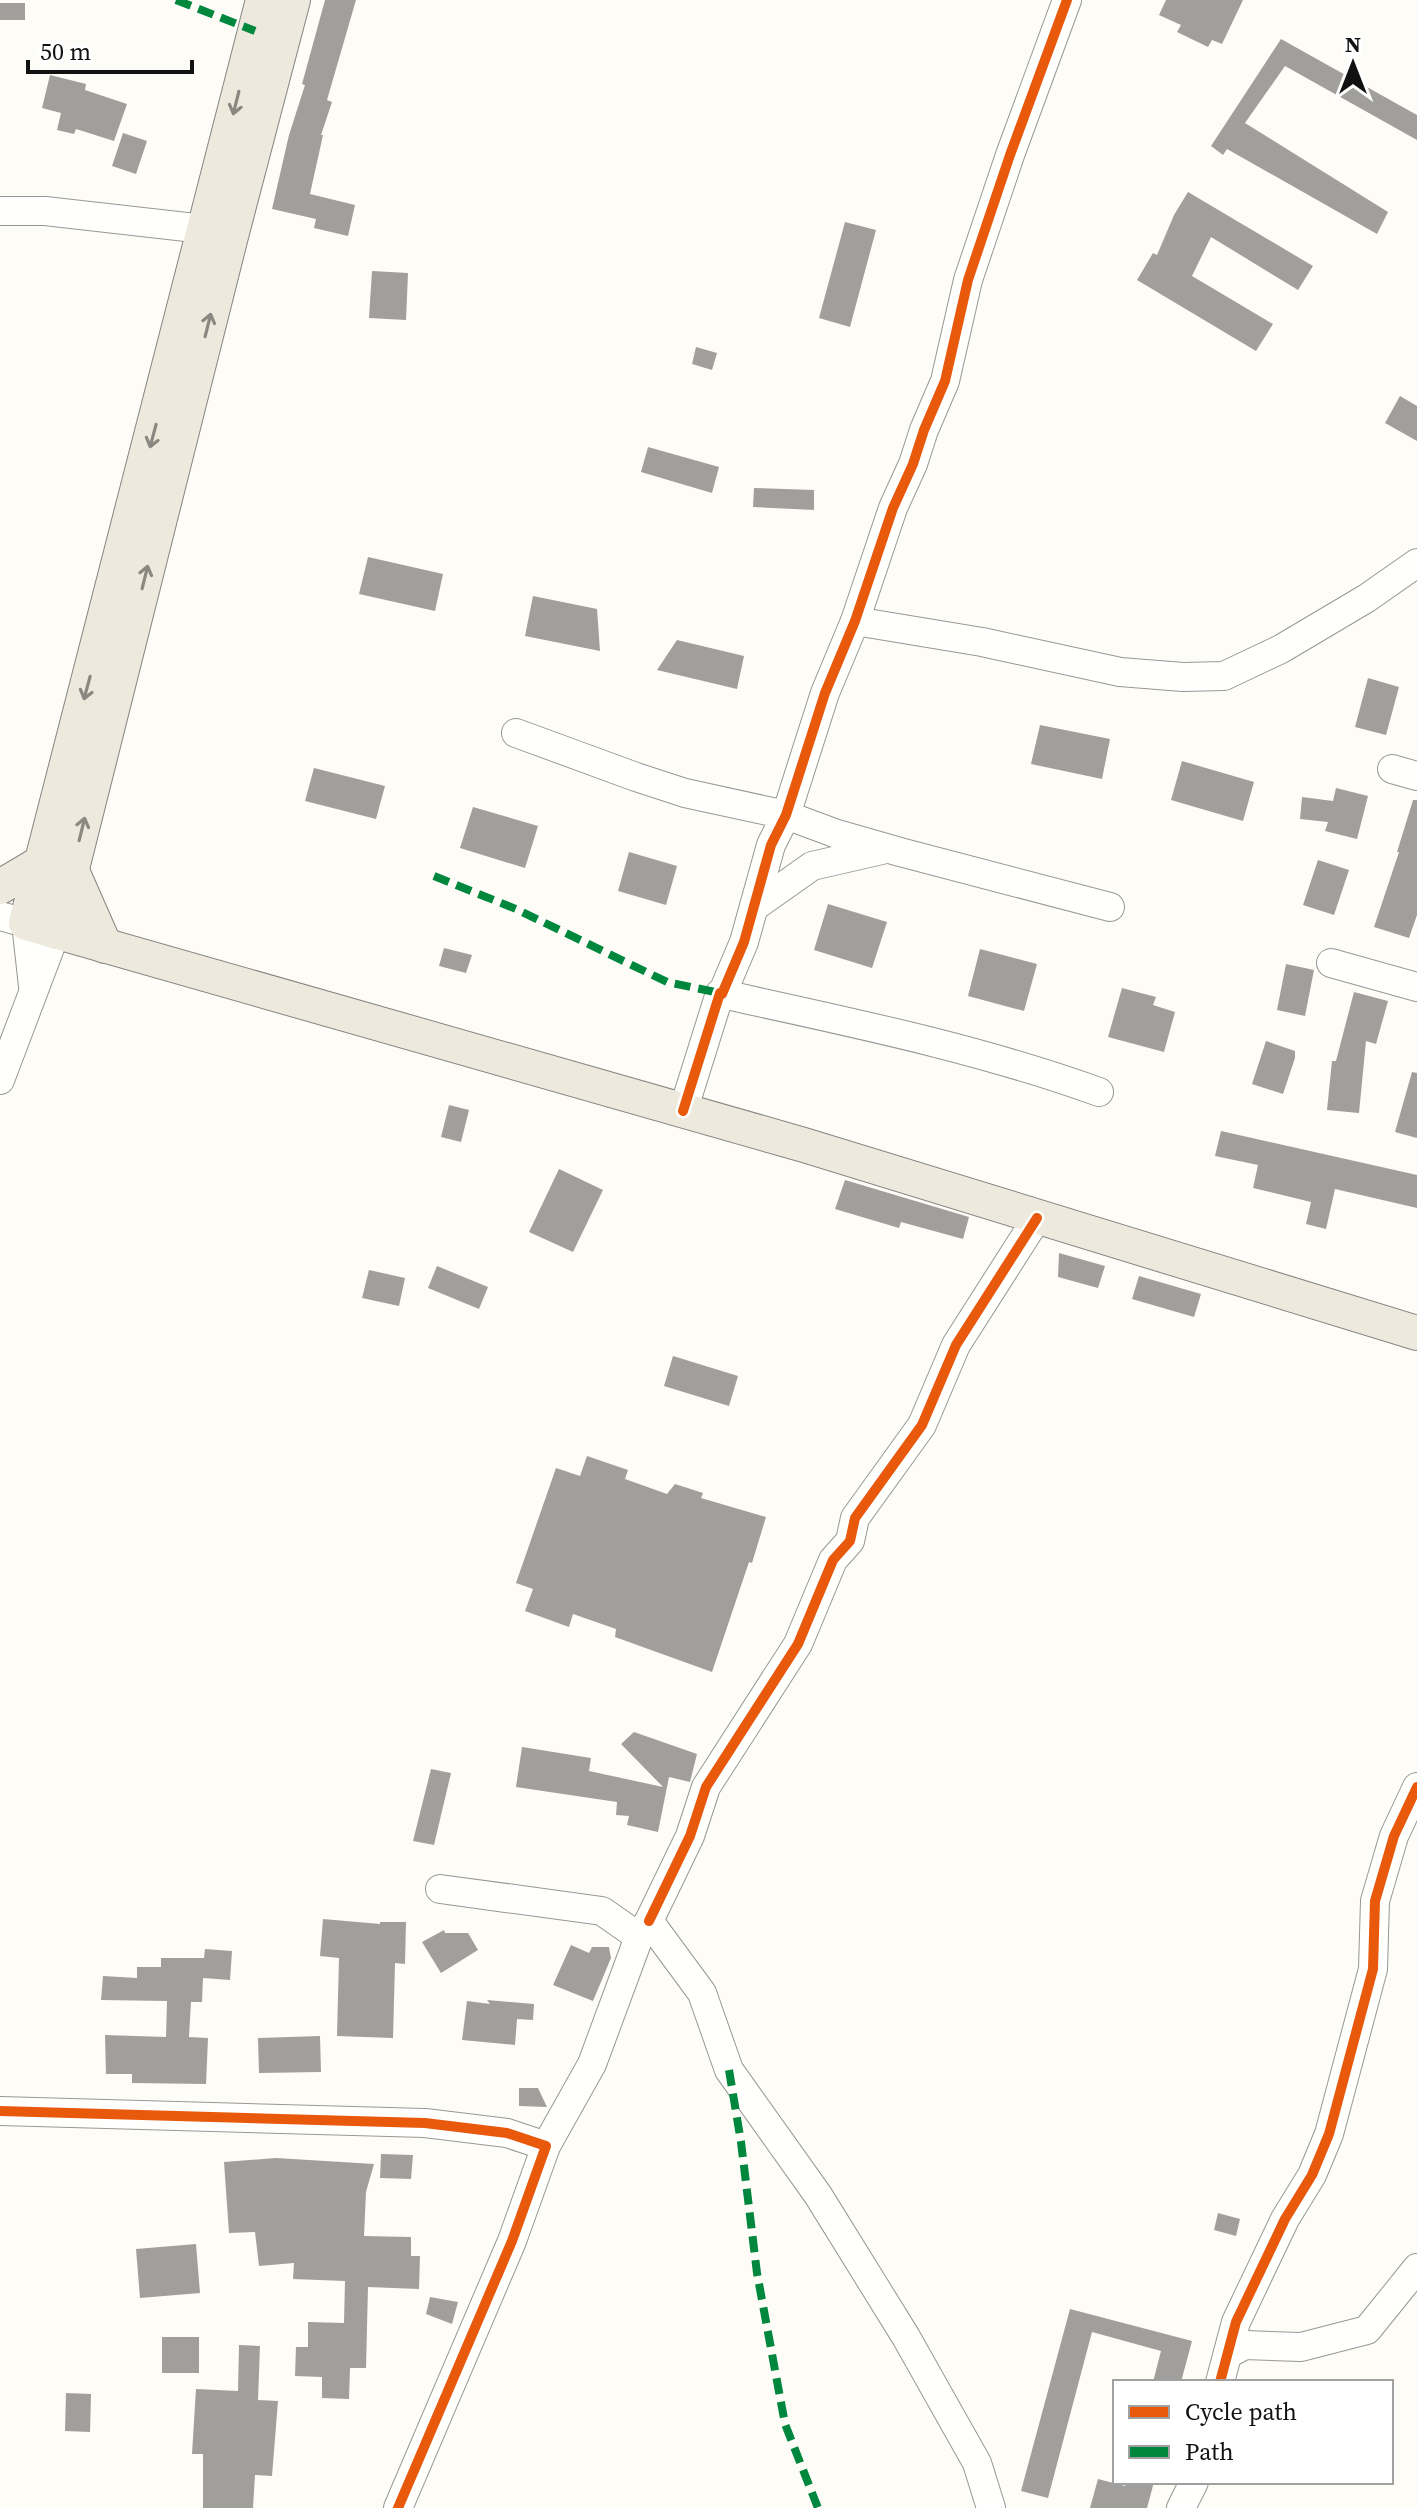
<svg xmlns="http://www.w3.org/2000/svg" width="1417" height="2508" font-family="'Source Serif 4',serif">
	<rect width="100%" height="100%" fill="#fdfcf7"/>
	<g fill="#a19f9c">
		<path d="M325 0H356L327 100 332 102 321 135H323L310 194 355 205 348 236 314 228 316 219 272 209 289 135 305 85 302 84Z"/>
		<path d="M1166 0H1243L1222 44 1212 40 1208 47 1177 32 1181 25 1159 15Z"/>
		<rect x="0" y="3" width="25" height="17"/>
		<path d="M1281 39 1417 115V140L1285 66 1245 123 1388 212 1377 234 1227 149 1223 155 1211 146Z"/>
		<path d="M50 75 86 84 85 90 127 104 114 141 76 129 74 134 57 130 61 113 42 108Z"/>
		<path d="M123 133 147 141 136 174 112 166Z"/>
		<path d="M1188 192 1313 266 1298 290 1211 237 1192 276 1273 324 1256 351 1137 280 1153 253 1157 255 1174 215Z"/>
		<path d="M845 222 876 230 850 327 819 318Z"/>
		<path d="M372 271 408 273 406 320 369 318Z"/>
		<path d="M696 347 717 353 712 370 692 364Z"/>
		<path d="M1400 396 1417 406V441L1385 423Z"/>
		<path d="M648 447 719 467 712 493 641 472Z"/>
		<path d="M754 488 814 490V510L753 507Z"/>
		<path d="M368 557 443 574 435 611 359 594Z"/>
		<path d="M533 596 597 609 600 651 525 636Z"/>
		<path d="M677 640 744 656 737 689 657 670Z"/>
		<path d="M1368 678 1399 687 1386 735 1355 727Z"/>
		<path d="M1040 725 1110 739 1102 779 1031 764Z"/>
		<path d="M1182 761 1254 782 1243 821 1171 800Z"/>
		<path d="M314 768 385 786 376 819 305 801Z"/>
		<path d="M1336 788 1368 796 1357 839 1325 831 1328 822 1300 819 1302 797 1333 801Z"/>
		<path d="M1413 800H1417V915L1409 938 1374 927 1399 852H1397Z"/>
		<path d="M473 807 538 826 525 868 460 848Z"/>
		<path d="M629 852 677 866 666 905 618 891Z"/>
		<path d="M1318 860 1349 870 1334 915 1303 905Z"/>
		<path d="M828 904 887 922 872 968 814 950Z"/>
		<path d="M444 948 472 955 466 973 439 966Z"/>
		<path d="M980 949 1037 964 1024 1011 968 996Z"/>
		<path d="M1286 964 1314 970 1305 1016 1277 1010Z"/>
		<path d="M1122 988 1156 997 1153 1005 1175 1012 1164 1052 1108 1037Z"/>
		<path d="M1354 992 1388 1001 1376 1044 1366 1041 1359 1113 1327 1110 1332 1061H1336Z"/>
		<path d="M1266 1041 1295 1051V1058L1283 1094 1252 1084Z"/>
		<path d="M1412 1072 1417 1073V1138L1395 1132Z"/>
		<path d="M449 1105 469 1110 461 1142 441 1137Z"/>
		<path d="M1221 1131 1417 1175V1208L1335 1189 1326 1229 1306 1224 1311 1202 1253 1188 1258 1165 1215 1156Z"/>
		<path d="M559 1169 603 1190 573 1252 529 1232Z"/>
		<path d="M845 1180 969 1217 963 1239 901 1222 899 1228 835 1209Z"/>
		<path d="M1059 1253 1105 1266 1098 1288 1058 1277Z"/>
		<path d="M437 1266 488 1287 479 1309 428 1288Z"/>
		<path d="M369 1270 405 1278 399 1306 362 1298Z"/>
		<path d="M1139 1276 1201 1294 1194 1317 1132 1299Z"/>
		<path d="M673 1356 738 1376 729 1406 664 1386Z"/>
		<path d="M587 1456 628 1470 625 1479 667 1494 675 1484 703 1493 701 1498 766 1517 752 1563 749 1562 712 1672 615 1637 616 1629 573 1614 569 1627 525 1611 533 1589 516 1583 556 1468 580 1476Z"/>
		<path d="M634 1732 697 1754 690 1782 669 1777 658 1832 627 1825 629 1816 616 1815 617 1802 516 1787 522 1747 591 1758 589 1771 663 1787 621 1744Z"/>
		<path d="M431 1769 451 1773 434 1845 413 1841Z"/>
		<path d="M323 1919 380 1924V1922H406L405 1964 395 1963 393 2038 337 2036 339 1958 320 1956Z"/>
		<path d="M444 1930 445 1933H468L478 1950 441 1973 422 1942Z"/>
		<path d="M571 1945 589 1953 592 1947H609L611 1958 593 2001 553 1985Z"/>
		<path d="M205 1949 232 1951 230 1980 203 1978 202 2002H191L189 2037 208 2038 206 2084 132 2083V2074H106L105 2035 166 2037 167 2001 101 2000 103 1976 137 1978V1967H161V1958H204Z"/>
		<path d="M487 2000 534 2004 533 2020 517 2019 515 2045 462 2040 467 2001 490 2004Z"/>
		<path d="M320 2036 321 2072 259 2073 258 2038Z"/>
		<path d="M519 2088H538L547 2107 519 2106Z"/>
		<path d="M381 2154 413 2155 411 2179 380 2178Z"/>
		<path d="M276 2158 374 2164 366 2192 364 2236 411 2237V2256H420L419 2289 368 2287 366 2368H350L349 2399 322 2398V2377L295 2376 296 2347H308V2322L344 2323 345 2281 293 2279 294 2263 259 2266 255 2232 229 2233 224 2162Z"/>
		<path d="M1218 2213 1240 2219 1236 2236 1214 2230Z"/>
		<path d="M196 2244 200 2293 140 2298 136 2249Z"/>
		<path d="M430 2297 458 2302 452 2324 426 2314Z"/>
		<path d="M1070 2309 1192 2341 1181 2382H1153L1161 2351 1092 2332 1048 2498 1021 2491Z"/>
		<rect x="162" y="2337" width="37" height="36"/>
		<path d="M239 2345 260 2346 258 2400 278 2401 272 2476 255 2475 253 2508H203V2454H192L196 2389 238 2391Z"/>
		<path d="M66 2393 91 2394 90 2432 65 2431Z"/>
		<path d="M1098 2479 1125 2486 1126 2482H1154L1147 2508H1090Z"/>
	</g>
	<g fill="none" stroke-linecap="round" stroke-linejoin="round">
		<defs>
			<g id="minor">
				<path d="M0 211H45L204 229"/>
				<path d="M855 621 982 642 1120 672 1183 677 1224 676 1281 649 1367 598 1417 563"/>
				<path d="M516 733 636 777 685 793 786 815 837 834 900 852 1110 907"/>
				<path d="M1392 769 1417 776"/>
				<path d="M754 907 812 866 886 849"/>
				<path d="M0 916 26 923 33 986"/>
				<path d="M1331 963 1417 987"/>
				<path d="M722 994C849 1022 977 1048 1099 1092"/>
				<path d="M0 1080 56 932"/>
				<path d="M683 1111 720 993 722 994 744 942 771 845 786 815 825 693 855 621 893 508 913 464 924 430 945 381 968 280 1010 155 1067 0"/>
				<path d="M440 1889 602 1911 639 1937"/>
				<path d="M649 1921 690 1836 706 1787 798 1644 833 1560 850 1541 855 1518 922 1425 956 1345 1037 1218"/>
				<path d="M0 2111 425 2123 507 2133 546 2146 512 2241 398 2508"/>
				<path d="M546 2146 592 2064 639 1937 649 1921 702 1993 729 2070 818 2195 906 2337 977 2463 991 2508"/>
				<path d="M1228 2354 1245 2345 1301 2347 1367 2330 1417 2268"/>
				<path d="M1220 2382 1236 2322 1285 2219 1312 2175 1329 2134 1373 1969 1375 1901 1394 1836 1417 1787"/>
				<path d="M1181 2508 1194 2482"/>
			</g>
			<g id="major">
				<path d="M263 0 26 923 804 1145 1417 1333"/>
				<path d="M72 871 105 946"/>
				<path d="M0 887 42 862"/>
				<path d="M56 932 231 236 293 0"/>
			</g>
		</defs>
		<use href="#minor" stroke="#979795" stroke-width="30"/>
		<use href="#major" stroke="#858482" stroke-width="36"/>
		<use href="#minor" stroke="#fffffe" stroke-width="28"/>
		<use href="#major" stroke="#ede9dc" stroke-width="34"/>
		<g stroke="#00873e" stroke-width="8" stroke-dasharray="16 8" stroke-linecap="butt">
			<path d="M176 0 255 31"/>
			<path d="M434 876 516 909 667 982 720 993"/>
			<path d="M729 2070 741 2142 757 2273 785 2424 818 2508"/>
		</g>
		<defs>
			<g id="cycleway">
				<path d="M683 1111 720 993 722 994 744 942 771 845 786 815 825 693 855 621 893 508 913 464 924 430 945 381 968 280 1010 155 1067 0"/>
				<path d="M649 1921 690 1836 706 1787 798 1644 833 1560 850 1541 855 1518 922 1425 956 1345 1037 1218"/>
				<path d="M0 2111 425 2123 507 2133 546 2146 512 2241 398 2508"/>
				<path d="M1220 2382 1236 2322 1285 2219 1312 2175 1329 2134 1373 1969 1375 1901 1394 1836 1417 1787"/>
			</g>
		</defs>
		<use href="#cycleway" stroke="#fff" stroke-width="15"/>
		<use href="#cycleway" stroke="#e8590c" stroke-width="10"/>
	</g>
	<defs><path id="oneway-shaft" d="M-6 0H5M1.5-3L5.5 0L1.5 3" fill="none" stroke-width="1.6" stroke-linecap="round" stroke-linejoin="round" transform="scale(2)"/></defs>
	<g stroke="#8a8881">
		<use href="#oneway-shaft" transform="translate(236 103) rotate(104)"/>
		<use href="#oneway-shaft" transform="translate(208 325) rotate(-76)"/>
		<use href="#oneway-shaft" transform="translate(153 436) rotate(105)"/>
		<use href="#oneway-shaft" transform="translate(145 577) rotate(-76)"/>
		<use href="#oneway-shaft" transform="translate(87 688) rotate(105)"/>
		<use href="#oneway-shaft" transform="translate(82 829) rotate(-76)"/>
	</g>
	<rect x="1113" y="2380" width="280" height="104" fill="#ffffff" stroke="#a0a0a0" stroke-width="2"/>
	<rect x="1129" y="2406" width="40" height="12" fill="#e8590c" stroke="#a0a0a0" stroke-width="2"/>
	<text x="1185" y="2420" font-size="24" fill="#111111">Cycle path</text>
	<rect x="1129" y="2446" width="40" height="12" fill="#00873e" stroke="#a0a0a0" stroke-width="2"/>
	<text x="1185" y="2460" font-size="24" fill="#111111">Path</text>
	<g transform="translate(1353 64)" stroke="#ffffff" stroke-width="6" paint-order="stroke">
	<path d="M0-6L14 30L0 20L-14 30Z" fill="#111111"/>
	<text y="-12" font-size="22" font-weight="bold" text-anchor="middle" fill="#111111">N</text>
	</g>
	<path d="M28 60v12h164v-12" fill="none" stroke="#111111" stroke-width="4"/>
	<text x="40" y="60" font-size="24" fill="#111111" stroke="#ffffff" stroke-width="6" paint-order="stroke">50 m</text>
</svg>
